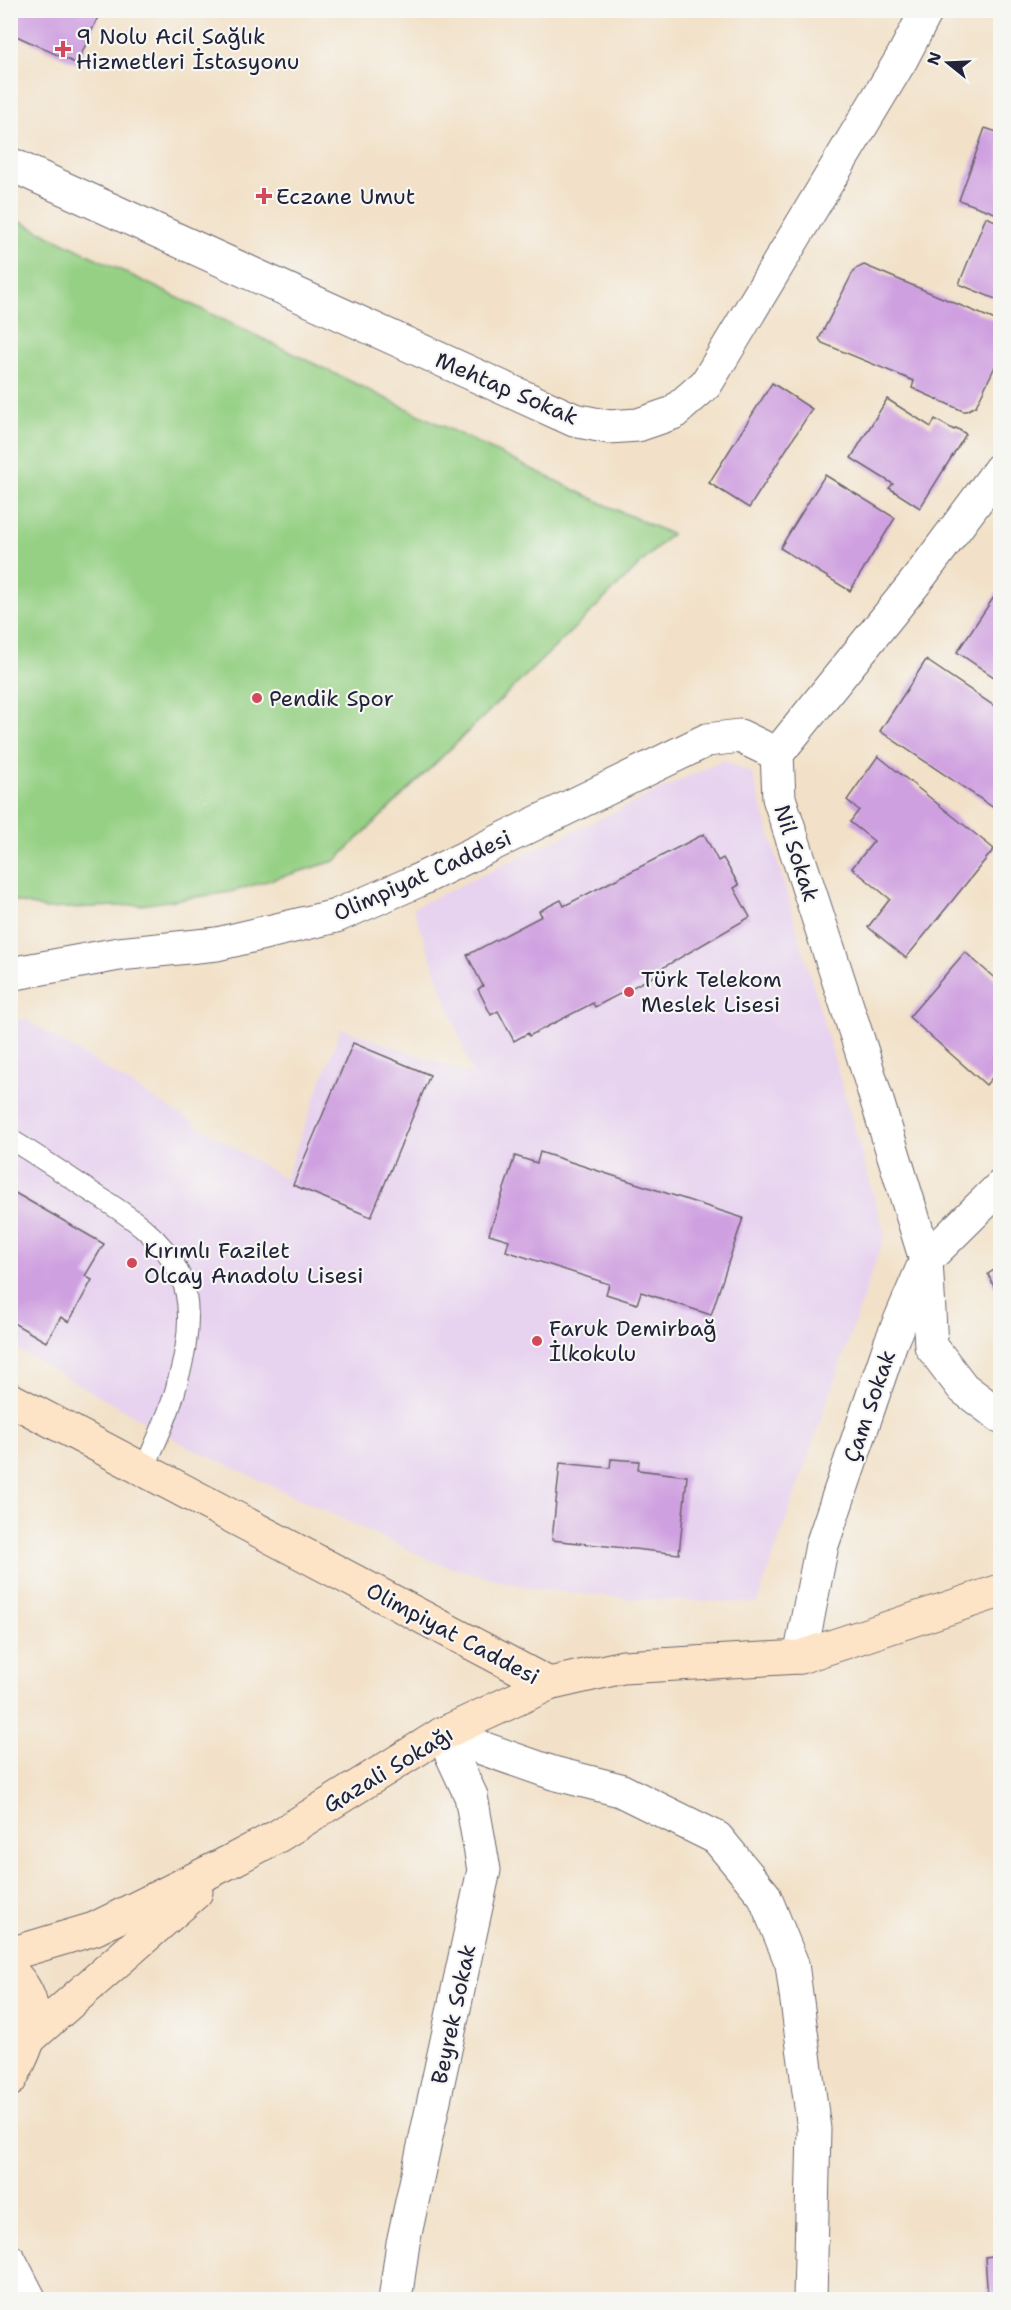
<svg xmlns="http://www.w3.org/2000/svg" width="1011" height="2310" font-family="'Shantell Sans',sans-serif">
	<rect width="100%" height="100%" fill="#f6f6f2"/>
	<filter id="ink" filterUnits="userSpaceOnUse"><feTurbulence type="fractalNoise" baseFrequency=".0167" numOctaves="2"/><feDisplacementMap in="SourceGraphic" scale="12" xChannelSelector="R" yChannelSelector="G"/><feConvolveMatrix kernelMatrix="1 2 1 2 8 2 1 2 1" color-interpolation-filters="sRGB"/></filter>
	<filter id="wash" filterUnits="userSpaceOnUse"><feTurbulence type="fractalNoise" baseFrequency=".008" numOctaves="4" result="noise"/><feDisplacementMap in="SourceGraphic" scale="24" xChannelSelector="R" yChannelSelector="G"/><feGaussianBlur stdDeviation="1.35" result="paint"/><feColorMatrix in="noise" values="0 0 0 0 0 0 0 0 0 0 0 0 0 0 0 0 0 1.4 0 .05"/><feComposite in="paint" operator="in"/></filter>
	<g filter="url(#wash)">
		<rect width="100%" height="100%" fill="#f2e1c8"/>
		<path fill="#e7d2ef" d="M723 760 752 773 885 1235 757 1603 638 1599 534 1589 439 1564 187 1446 11 1346V1021L25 1019 285 1179 341 1028 473 1075 413 908Z"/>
		<path fill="#95d084" stroke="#5c7960" stroke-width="1.5" d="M11 217 608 506 671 534 335 861 230 892 140 905 46 909 11 900Z"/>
		<g id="blocks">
			<g fill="#cfa0e0">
				<path d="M10 10H101L77 64 10 33Z"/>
				<path d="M985 128 1000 133V215L959 200Z"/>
				<path d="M986 217 1000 223V301L959 284Z"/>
				<path d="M864 265 1000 322V356L976 406 966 411H963L912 388 914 381 822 343 819 339 852 274 855 269Z"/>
				<path d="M772 383 812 409 749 508 709 483Z"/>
				<path d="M887 399 931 427 935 419 954 430 956 428 966 434 920 508 889 488 893 484 851 458Z"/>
				<path d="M825 475 895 518 850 591 780 548Z"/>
				<path d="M998 591 1000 593V681L957 652Z"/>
				<path d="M926 660 1000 710V812L880 731Z"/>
				<path d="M878 756 994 849 906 958 868 927 890 899 852 868 874 841 850 822 859 810 847 800Z"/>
				<path d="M704 834 718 861 723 858 739 885 734 888 750 917 657 971 658 974 595 1007 593 1003 529 1036 528 1033 514 1041 498 1011 491 1015 478 989 483 986 467 955 542 916 539 911 561 900 564 906Z"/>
				<path d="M965 952 1000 983V1068L986 1085 909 1017Z"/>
				<path d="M353 1043 430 1075 371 1217 293 1185Z"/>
				<path d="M540 1152 743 1218 711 1315 641 1292 637 1304 606 1294 609 1284 506 1251 509 1240 489 1234 515 1156 537 1163Z"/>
				<path d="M10 1190 104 1244 85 1276 92 1280 69 1322 61 1317 46 1342 10 1321Z"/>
				<path d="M1000 1266V1300L988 1274Z"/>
				<path d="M611 1459 639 1461 638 1470 687 1476 679 1554 552 1540 560 1463 610 1468Z"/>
				<path d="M1000 2255V2300H988L985 2257Z"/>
			</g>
		</g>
	</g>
	<g filter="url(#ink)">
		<use href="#blocks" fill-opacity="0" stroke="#6b656c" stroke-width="1.5"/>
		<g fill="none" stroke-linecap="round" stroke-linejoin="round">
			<defs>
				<path id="lane" d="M10 1139C36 1155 62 1172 87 1189 121 1211 160 1233 178 1271 195 1304 187 1350 177 1384 170 1413 156 1441 144 1469"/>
				<g id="street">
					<path d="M10 164 574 420 609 427 638 425 673 413 706 384 902 58 927 10"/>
					<path d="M1000 469 918 579 777 754 779 798 862 1052 926 1260 931 1346 963 1388 1000 1416"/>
					<path d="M10 974 119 954 217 944 336 916 417 881 707 740 740 736 777 754"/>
					<path d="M800 1657 822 1545 891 1342 926 1260 1000 1187"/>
					<path d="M442 1734 553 1773 620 1790 717 1838 764 1895 792 1964 814 2129 810 2300"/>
					<path d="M10 2261 30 2300"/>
					<path d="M395 2300 403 2243 484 1870 471 1796 442 1734"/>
				</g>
				<g id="secondary">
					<path d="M10 1399 549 1684"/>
					<path d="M10 1954 94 1929 231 1861 278 1836 442 1734 549 1684 623 1667 800 1657 1000 1591"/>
					<path d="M10 1971C47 2006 31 2041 10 2080"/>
					<path d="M31 2037 196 1892"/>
				</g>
			</defs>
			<use href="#lane" stroke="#6b656c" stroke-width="22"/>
			<use href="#street" stroke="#6b656c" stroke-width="35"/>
			<use href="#secondary" stroke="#6b656c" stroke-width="35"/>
			<use href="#lane" stroke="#fff" stroke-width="20"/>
			<use href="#street" stroke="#fff" stroke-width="33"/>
			<use href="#secondary" stroke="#fee4c6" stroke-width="33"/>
		</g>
	</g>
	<g fill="#d1495b" stroke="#f6f6f2" stroke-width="2">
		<path d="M60 40h6v6h6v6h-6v6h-6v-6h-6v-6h6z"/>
		<path d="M261 187h6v6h6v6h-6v6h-6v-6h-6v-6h6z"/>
		<circle cx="257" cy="698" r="6"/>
		<circle cx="629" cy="992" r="6"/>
		<circle cx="132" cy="1263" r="6"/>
		<circle cx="537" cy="1341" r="6"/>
	</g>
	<g text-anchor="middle" stroke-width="4.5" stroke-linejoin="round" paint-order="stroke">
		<g font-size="22" fill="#22223b" stroke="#f6f6f2" text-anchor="start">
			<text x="76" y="44">9 Nolu Acil Sağlık<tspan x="76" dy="25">Hizmetleri İstasyonu</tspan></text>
			<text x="276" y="204">Eczane Umut</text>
			<text x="269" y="706">Pendik Spor</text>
			<text x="641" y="987">Türk Telekom<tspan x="641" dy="25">Meslek Lisesi</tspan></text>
			<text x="144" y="1258">Kırımlı Fazilet<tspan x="144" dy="25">Olcay Anadolu Lisesi</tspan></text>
			<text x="549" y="1336">Faruk Demirbağ<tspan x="549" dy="25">İlkokulu</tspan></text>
		</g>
		<g font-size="22" fill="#22223b" stroke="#f6f6f2">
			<text transform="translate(507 388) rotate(23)" y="8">Mehtap Sokak</text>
			<text transform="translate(797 853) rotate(72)" y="8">Nil Sokak</text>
			<text transform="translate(422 875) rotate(-24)" y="8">Olimpiyat Caddesi</text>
			<text transform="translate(869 1406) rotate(-71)" y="8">Çam Sokak</text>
			<text transform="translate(453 1633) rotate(28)" y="8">Olimpiyat Caddesi</text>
			<text transform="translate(388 1769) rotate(-31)" y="8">Gazali Sokağı</text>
			<text transform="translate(453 2014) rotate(-78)" y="8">Beyrek Sokak</text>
		</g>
	</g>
	<rect width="1011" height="2310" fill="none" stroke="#f6f6f2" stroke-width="36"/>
	<g transform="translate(948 63) rotate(288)" stroke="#f6f6f2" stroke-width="4.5" paint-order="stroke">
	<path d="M0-4.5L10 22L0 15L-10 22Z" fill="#22223b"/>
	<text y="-9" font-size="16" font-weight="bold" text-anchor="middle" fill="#22223b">N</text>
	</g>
</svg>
